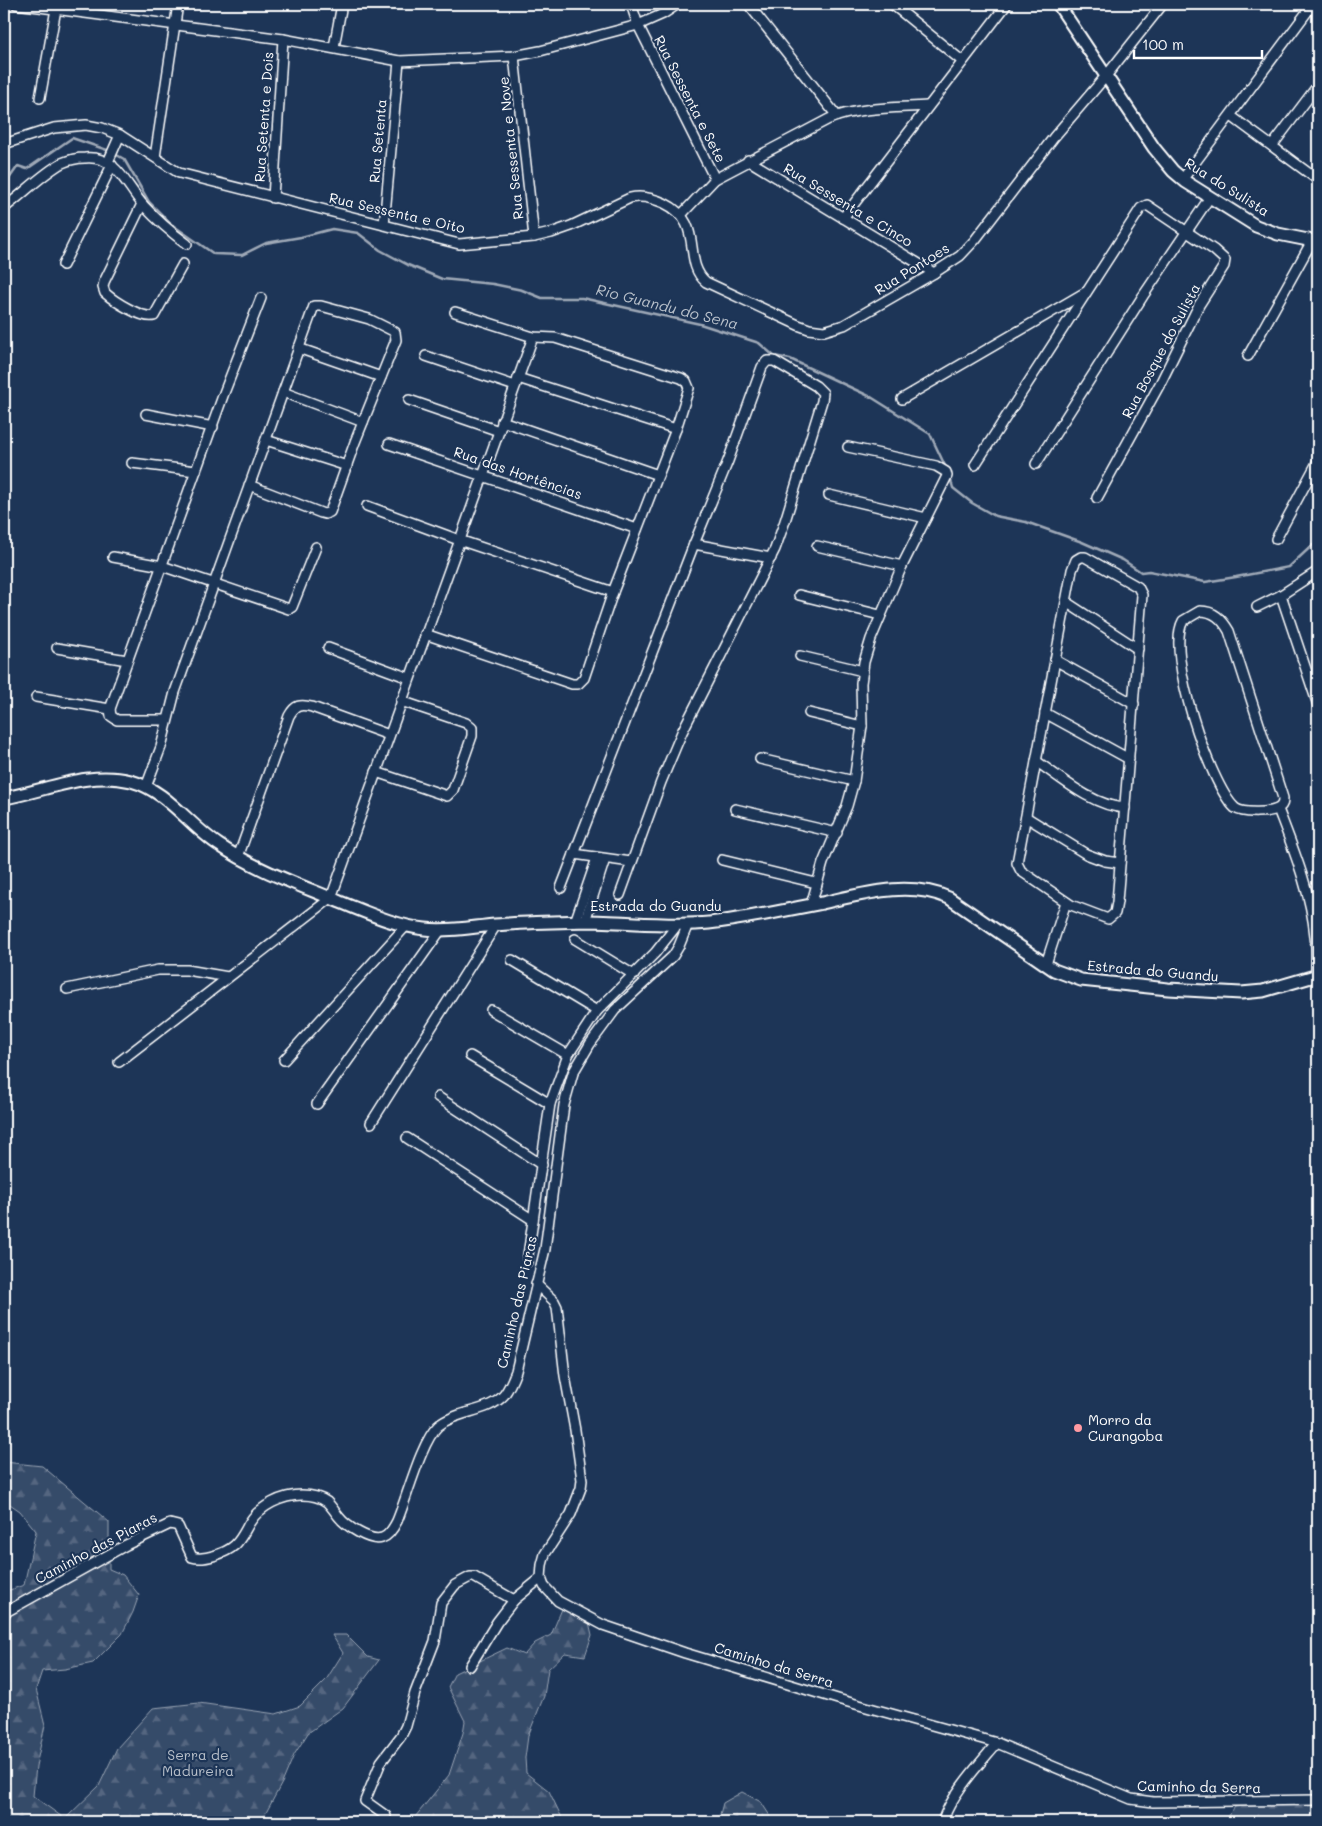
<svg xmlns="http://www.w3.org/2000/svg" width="1322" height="1826" font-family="Mali,sans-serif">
	<defs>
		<pattern id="forest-firs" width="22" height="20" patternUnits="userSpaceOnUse" patternTransform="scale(1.25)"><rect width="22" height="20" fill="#364b69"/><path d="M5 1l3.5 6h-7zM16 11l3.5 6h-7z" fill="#546680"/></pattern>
	</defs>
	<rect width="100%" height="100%" fill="#1d3557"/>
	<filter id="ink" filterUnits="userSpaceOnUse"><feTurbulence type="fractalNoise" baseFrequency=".02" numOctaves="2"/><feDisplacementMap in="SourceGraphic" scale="10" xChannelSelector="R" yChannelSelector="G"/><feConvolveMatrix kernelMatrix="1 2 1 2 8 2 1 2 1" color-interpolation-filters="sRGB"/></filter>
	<g filter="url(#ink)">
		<g fill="url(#forest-firs)" stroke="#9aa5b4">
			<path d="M4 1462 42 1466 109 1522V1569L123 1575 139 1595 133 1612 122 1634 93 1663 65 1669 42 1671 36 1689 45 1725 36 1766 33 1796 65 1819 99 1786 117 1748 153 1708 199 1703 276 1714 300 1706 326 1680 343 1653 332 1635H346L368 1657 379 1660 343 1708 308 1733 294 1755 283 1781 261 1822H4V1592L24 1585 36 1531 20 1511 4 1500Z"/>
			<path d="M562 1609 589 1622 592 1635 585 1656 565 1653 548 1669 544 1696 528 1736 525 1758 526 1773 549 1791 562 1818 560 1822H411L449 1775 463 1733 465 1721 448 1687 455 1673 507 1648 524 1655 535 1643 551 1635Z"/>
			<path d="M742 1792 761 1802 774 1822H718L723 1803Z"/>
			<path d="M1272 1803 1318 1804V1822H1227L1226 1818 1235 1807Z"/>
		</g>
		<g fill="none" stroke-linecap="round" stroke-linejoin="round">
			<g stroke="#a0aab8" stroke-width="2.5">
				<path d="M115 154 124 159 149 202 171 224 214 254 242 255 266 243 301 237 332 229 358 233 380 250 408 265 442 279 493 284 522 290 542 298H582L700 324 759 343 774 356 790 359 871 397 930 434 947 470"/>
				<path d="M4 186 18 166 27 169 72 138 110 151"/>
				<path d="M950 477 953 488 972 503 995 516 1026 522 1082 542 1123 560 1141 572 1149 571 1205 582 1236 577 1289 567 1318 540"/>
			</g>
			<defs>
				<g id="street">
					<path d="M16 4 283 39 399 61 514 56 540 51 638 25 663 14 678 4"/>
					<path d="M631 4 638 25 715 179"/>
					<path d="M748 4 837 116"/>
					<path d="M892 4 962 61"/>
					<path d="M334 47 342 4"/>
					<path d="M514 56 534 237"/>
					<path d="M40 98 56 9"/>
					<path d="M1231 116 1318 180"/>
					<path d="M4 144 54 128 86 125 102 128 120 135 179 173 459 244 534 237 551 233 571 226 630 198C642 195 653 198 664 203 706 223 681 261 706 282L798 325 809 329 824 331 844 325 934 273 960 256 975 240 1054 137 1106 76 1163 4"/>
					<path d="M1272 146 1318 85"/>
					<path d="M155 157 178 4"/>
					<path d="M748 160 934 273"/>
					<path d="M108 162 120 135"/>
					<path d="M1182 180 1313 4"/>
					<path d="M273 198 283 39"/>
					<path d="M142 204 104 282 103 287 105 293C114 301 142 319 154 316L183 264"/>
					<path d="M4 208C23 194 42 174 62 163 69 160 77 158 85 158 117 155 126 186 144 206 157 220 172 233 187 244"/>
					<path d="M681 215 715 179 829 119C859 107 894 108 927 106"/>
					<path d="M843 218 1007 4"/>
					<path d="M384 225 399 61"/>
					<path d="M63 265 112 165"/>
					<path d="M298 348 381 377"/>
					<path d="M426 356 515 386"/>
					<path d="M1248 356 1312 241"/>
					<path d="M518 378 676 429"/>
					<path d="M283 392 363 422"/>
					<path d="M902 399 1086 292"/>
					<path d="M409 400 499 431"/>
					<path d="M146 414 213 427"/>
					<path d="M502 421 658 475"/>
					<path d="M266 440 347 466"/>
					<path d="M389 444 637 529"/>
					<path d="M132 463 196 471"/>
					<path d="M1036 464 1143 296 1210 197"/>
					<path d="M975 465 1141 208 1147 205 1214 250 1225 260 1224 266 1199 305 1161 382 1097 498"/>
					<path d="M829 495 926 518"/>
					<path d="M367 506 459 540 613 592"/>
					<path d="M1276 539 1318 461"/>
					<path d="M694 544 771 558"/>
					<path d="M817 546 902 566"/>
					<path d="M113 557 162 566 289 609 292 607 316 547"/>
					<path d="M1081 557H1085L1138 587 1142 595 1117 902 1115 913 1108 919 1071 905 1021 871 1017 863 1072 570 1076 560Z"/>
					<path d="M799 595 880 615"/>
					<path d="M1281 595 1318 705"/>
					<path d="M1066 602 1138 649"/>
					<path d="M1257 607 1281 595 1318 571"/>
					<path d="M1200 611C1214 611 1222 619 1229 631L1283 798C1283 802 1283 805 1279 808 1271 813 1243 814 1235 808 1210 785 1165 652 1183 621Z"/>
					<path d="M425 634 572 684H578L584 678 613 592 676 429 689 388 686 381 681 378 555 338 533 337 455 312"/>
					<path d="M57 648 127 660"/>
					<path d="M328 648 409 678"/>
					<path d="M800 656 863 671"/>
					<path d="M1055 660 1134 704"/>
					<path d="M36 697 110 709"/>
					<path d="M809 713 862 726"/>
					<path d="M1045 713 1129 759"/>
					<path d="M167 720H117L111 716 110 709 224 393 261 298"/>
					<path d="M760 759 854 781"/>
					<path d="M1036 761C1062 779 1093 806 1125 808"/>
					<path d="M376 772 447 796 453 790 472 736V728L466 723 401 701"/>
					<path d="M146 787 161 747 175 692 314 306H321L369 319 395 332 396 340 355 442 330 512 325 514 321 513 249 485"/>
					<path d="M735 809 837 833"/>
					<path d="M1278 809C1294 851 1311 892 1315 936 1317 949 1316 962 1316 975"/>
					<path d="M1026 817 1086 854 1105 861 1120 863"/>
					<path d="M574 854 631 862"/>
					<path d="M238 857 289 716C295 705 300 704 312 707L389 735"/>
					<path d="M722 860 816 883"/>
					<path d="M561 888 694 544 728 461 762 367 767 361H774L816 386 823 393 822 401 785 521 775 549 682 732 661 782 620 895"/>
					<path d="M811 905 823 863 847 806 854 781 862 726 861 683 864 662 871 639 902 566 947 476 946 472 936 466 848 447"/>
					<path d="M585 921 605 859"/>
					<path d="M575 922 597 858"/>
					<path d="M575 939 634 975"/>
					<path d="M512 960 597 1011"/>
					<path d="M1046 964 1066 902"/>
					<path d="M67 989 158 970H187L228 977"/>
					<path d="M491 1010 568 1055"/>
					<path d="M470 1056 550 1104"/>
					<path d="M284 1060 406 926"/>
					<path d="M119 1062 331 898 533 337"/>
					<path d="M438 1097 542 1165"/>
					<path d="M317 1104 440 931"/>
					<path d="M371 1123 496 925"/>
					<path d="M407 1138 533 1220"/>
					<path d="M527 1262 550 1104 568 1055 597 1011 655 953 678 924"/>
					<path d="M536 1284 554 1301 557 1307 565 1376 575 1430 582 1480 581 1488 571 1514 545 1554 542 1565 541 1578 544 1586 558 1601 603 1625 685 1653 841 1700 997 1743 1131 1799 1153 1802 1318 1800"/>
					<path d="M4 1613 126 1545 170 1524 178 1526 192 1557C204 1561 226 1553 235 1545 242 1538 245 1530 250 1522 260 1506 282 1495 302 1495 311 1495 320 1497 327 1502 332 1507 335 1512 339 1517 346 1526 370 1542 382 1538 389 1536 394 1527 397 1521 407 1498 421 1442 438 1426 457 1410 488 1413 504 1395 509 1388 513 1379 516 1371L545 1249 564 1105 573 1073 590 1044 615 1010 673 956 679 946 688 924"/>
					<path d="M470 1666 497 1622 514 1600"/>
					<path d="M386 1816 365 1801 381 1762 401 1736 406 1726 415 1693 435 1641 441 1603 455 1585 470 1577H474L514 1600 541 1578"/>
					<path d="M942 1822C953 1792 977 1767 997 1743"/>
				</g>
				<g id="secondary">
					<path d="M1058 4 1154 148 1173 171 1186 182 1256 226 1278 234 1318 242"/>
					<path d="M4 798C46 791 88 770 131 781 168 791 188 825 219 845 256 870 300 885 340 902 368 913 396 926 425 929 449 932 472 927 495 925 524 922 555 922 584 921 626 921 668 927 709 923 747 919 784 910 822 903 863 894 908 880 949 898L1054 970 1081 980 1168 989 1241 993 1263 991 1318 975"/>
				</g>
			</defs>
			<use href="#street" stroke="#fff" stroke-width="12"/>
			<use href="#secondary" stroke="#fff" stroke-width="15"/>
			<use href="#street" stroke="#1d3557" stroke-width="9"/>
			<use href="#secondary" stroke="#1d3557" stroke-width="11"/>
		</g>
	</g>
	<circle fill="#ff9aa2" stroke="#1d3557" stroke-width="2" cx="1078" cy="1428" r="5"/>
	<g text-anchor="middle" stroke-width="4.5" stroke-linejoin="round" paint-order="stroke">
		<g font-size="14" fill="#fff" stroke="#1d3557">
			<text transform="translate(690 99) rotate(63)" y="5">Rua Sessenta e Sete</text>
			<text transform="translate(264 117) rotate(-86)" y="5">Rua Setenta e Dois</text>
			<text transform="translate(378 141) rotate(-85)" y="5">Rua Setenta</text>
			<text transform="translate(511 148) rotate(-96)" y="5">Rua Sessenta e Nove</text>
			<text transform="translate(1227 187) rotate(32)" y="5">Rua do Sulista</text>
			<text transform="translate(848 205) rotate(31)" y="5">Rua Sessenta e Cinco</text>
			<text transform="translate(397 213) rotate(13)" y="5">Rua Sessenta e Oito</text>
			<text transform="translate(912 269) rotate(-32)" y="5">Rua Pontoes</text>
			<text transform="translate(1161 351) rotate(-62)" y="5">Rua Bosque do Sulista</text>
			<text transform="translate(518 473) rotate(19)" y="5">Rua das Hortências</text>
			<text x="656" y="911">Estrada do Guandu</text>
			<text transform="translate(1153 971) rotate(5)" y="5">Estrada do Guandu</text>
			<text transform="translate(517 1302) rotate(-77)" y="5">Caminho das Piaras</text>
			<text transform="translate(96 1548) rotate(-28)" y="5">Caminho das Piaras</text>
			<text transform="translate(774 1665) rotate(17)" y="5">Caminho da Serra</text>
			<text transform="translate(1199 1787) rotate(1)" y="5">Caminho da Serra</text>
		</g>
		<g font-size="14" fill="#fff" stroke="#1d3557" text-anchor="start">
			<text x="1088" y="1425">Morro da<tspan x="1088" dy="16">Curangoba</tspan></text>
		</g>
		<g font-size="14" fill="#b9c0ca" stroke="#1d3557">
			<text x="198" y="1760">Serra de<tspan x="198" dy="16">Madureira</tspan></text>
		</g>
		<g font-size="15" font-style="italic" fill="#b8c0ca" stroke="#1d3557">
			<text transform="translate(667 307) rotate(14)" y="5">Rio Guandu do Sena</text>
		</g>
	</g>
	<rect width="1322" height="1826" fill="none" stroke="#1d3557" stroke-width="20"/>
	<rect x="10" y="10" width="1302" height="1806" fill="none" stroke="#fff" stroke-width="2" filter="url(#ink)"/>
	<path d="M1134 50v8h128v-8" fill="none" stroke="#ffffff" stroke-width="2.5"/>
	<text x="1142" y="50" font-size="15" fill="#ffffff" stroke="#1d3557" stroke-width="4" paint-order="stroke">100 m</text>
</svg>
